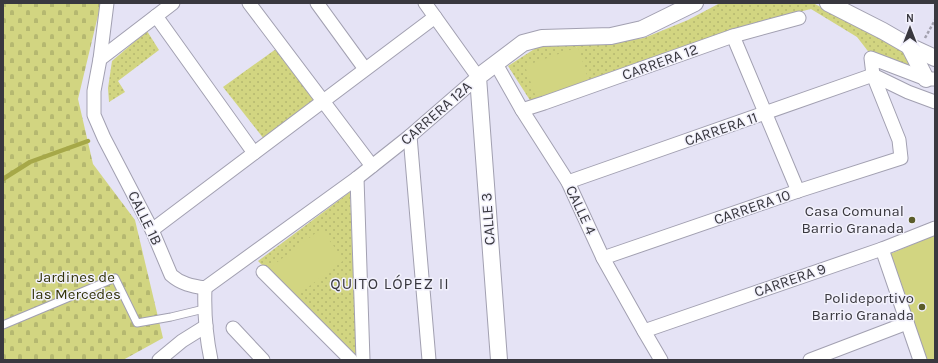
<svg xmlns="http://www.w3.org/2000/svg" width="938" height="363" font-family="Karla,sans-serif">
	<defs>
		<pattern id="grass-dots" width="8" height="8" patternUnits="userSpaceOnUse"><rect width="8" height="8" fill="#d2d581"/><path d="M2 2h.1M6 6h.1" fill="none" stroke="#b5b870" stroke-width="1.8" stroke-linecap="round"/></pattern>
		<pattern id="cemetery-stones" width="16" height="16" patternUnits="userSpaceOnUse"><rect width="16" height="16" fill="#d2d581"/><path d="M2 7V4a2 2 0 0 1 4 0v3zM10 15v-3a2 2 0 0 1 4 0v3z" fill="#b5b870"/></pattern>
	</defs>
	<rect width="100%" height="100%" fill="#e5e3f5"/>
	<g fill="url(#grass-dots)">
		<path d="M720 3H813L906 51 920 75 871 55 857 37 811 9 750 24 670 51 588 80 577 47 538 103 533 105 508 66 539 46 616 42 644 38 688 20Z"/>
		<path d="M147 31 159 50 118 81 125 92 109 102 108 88 112 61Z"/>
		<path d="M276 49 316 100 264 139 223 87Z"/>
		<path d="M350 192 357 359 258 261Z"/>
	</g>
	<path fill="url(#cemetery-stones)" d="M3 3H101L78 99 93 164 135 220 163 338 123 360H3Z"/>
	<g fill="#d2d581">
		<path d="M578 47 590 85 538 103 525 66Z"/>
		<path d="M321 229 344 260 295 297 272 266Z"/>
		<path d="M935 235V360H926L890 254Z"/>
	</g>
	<g fill="none" stroke-linecap="round" stroke-linejoin="round">
		<path stroke="#a6a848" stroke-width="4.5" d="M3 179 30 162 88 141"/>
		<defs>
			<path id="service" d="M3 325 115 278 137 323 171 317 204 309"/>
			<g id="minor">
				<path d="M107 3 100 59 94 91V115L104 138 152 230 171 275C181 284 192 286 205 288"/>
				<path d="M249 3 372 166"/>
				<path d="M317 3 365 69"/>
				<path d="M156 16 254 153"/>
				<path d="M733 36 798 191"/>
				<path d="M100 59 173 3"/>
				<path d="M496 64 522 110 568 182 603 258 644 331 661 360"/>
				<path d="M522 110 544 103 733 36 799 18"/>
				<path d="M410 136 429 360"/>
				<path d="M357 178 363 360"/>
				<path d="M568 182 873 75 908 92 935 102"/>
				<path d="M152 230 435 17"/>
				<path d="M882 249 920 360"/>
				<path d="M603 258 798 191 901 158 899 140 873 75 871 58 926 79H935"/>
				<path d="M263 272 351 360"/>
				<path d="M205 288 357 178 410 136 478 77 425 3"/>
				<path d="M205 288C204 312 206 336 211 360"/>
				<path d="M233 328 263 360"/>
				<path d="M644 331 882 249 935 228"/>
				<path d="M159 360 182 341 206 326"/>
				<path d="M810 360 907 323"/>
			</g>
			<g id="tertiary">
				<path d="M828 3 883 31 909 46 935 58"/>
				<path d="M909 46 926 79"/>
				<path d="M499 360 478 77 523 43 542 38 611 36 642 29 695 3"/>
			</g>
		</defs>
		<use href="#service" stroke="#a2a0b1" stroke-width="9"/>
		<use href="#minor" stroke="#a2a0b1" stroke-width="15"/>
		<use href="#tertiary" stroke="#a2a0b1" stroke-width="18"/>
		<path stroke="#a3a1af" stroke-width="2.5" stroke-dasharray="3 2" stroke-linecap="butt" d="M925 38 935 20"/>
		<use href="#service" stroke="#fff" stroke-width="7"/>
		<use href="#minor" stroke="#fff" stroke-width="13"/>
		<use href="#tertiary" stroke="#fff" stroke-width="16"/>
	</g>
	<g fill="#5a5c29" stroke="#f2f1fc" stroke-width="1.5">
		<circle cx="912" cy="220" r="4"/>
		<circle cx="922" cy="307" r="4"/>
	</g>
	<g text-anchor="middle" stroke-width="3" stroke-linejoin="round" paint-order="stroke">
		<g font-size="15" fill="#39383f" stroke="#f2f1fc">
			<text transform="translate(660 62) rotate(-20)" y="5">CARRERA 12</text>
			<text transform="translate(436 113) rotate(-41)" y="5">CARRERA 12A</text>
			<text transform="translate(721 129) rotate(-19)" y="5">CARRERA 11</text>
			<text transform="translate(752 207) rotate(-19)" y="5">CARRERA 10</text>
			<text transform="translate(581 210) rotate(65)" y="5">CALLE 4</text>
			<text transform="translate(145 218) rotate(64)" y="5">CALLE 1B</text>
			<text transform="translate(488 219) rotate(-94)" y="5">CALLE 3</text>
			<text transform="translate(790 280) rotate(-19)" y="5">CARRERA 9</text>
		</g>
		<g font-size="15" fill="#39383f" stroke="#f2f1fc" text-anchor="end">
			<text x="904" y="216">Casa Comunal<tspan x="904" dy="17">Barrio Granada</tspan></text>
			<text x="914" y="303">Polideportivo<tspan x="914" dy="17">Barrio Granada</tspan></text>
		</g>
		<g font-size="15" fill="#33340a" stroke="#f2f1fc">
			<text x="76" y="282">Jardines de<tspan x="76" dy="17">las Mercedes</tspan></text>
		</g>
		<g font-size="16" letter-spacing="1" fill="#39383f" stroke="#f2f1fc">
			<text x="390" y="289">QUITO LÓPEZ II</text>
		</g>
	</g>
	<rect width="938" height="363" fill="none" stroke="#39383f" stroke-width="8"/>
	<g transform="translate(910 28)" stroke="#f2f1fc" stroke-width="3" paint-order="stroke">
	<path d="M0-3L7 15L0 10L-7 15Z" fill="#39383f"/>
	<text y="-6" font-size="11" font-weight="bold" text-anchor="middle" fill="#39383f">N</text>
	</g>
</svg>
